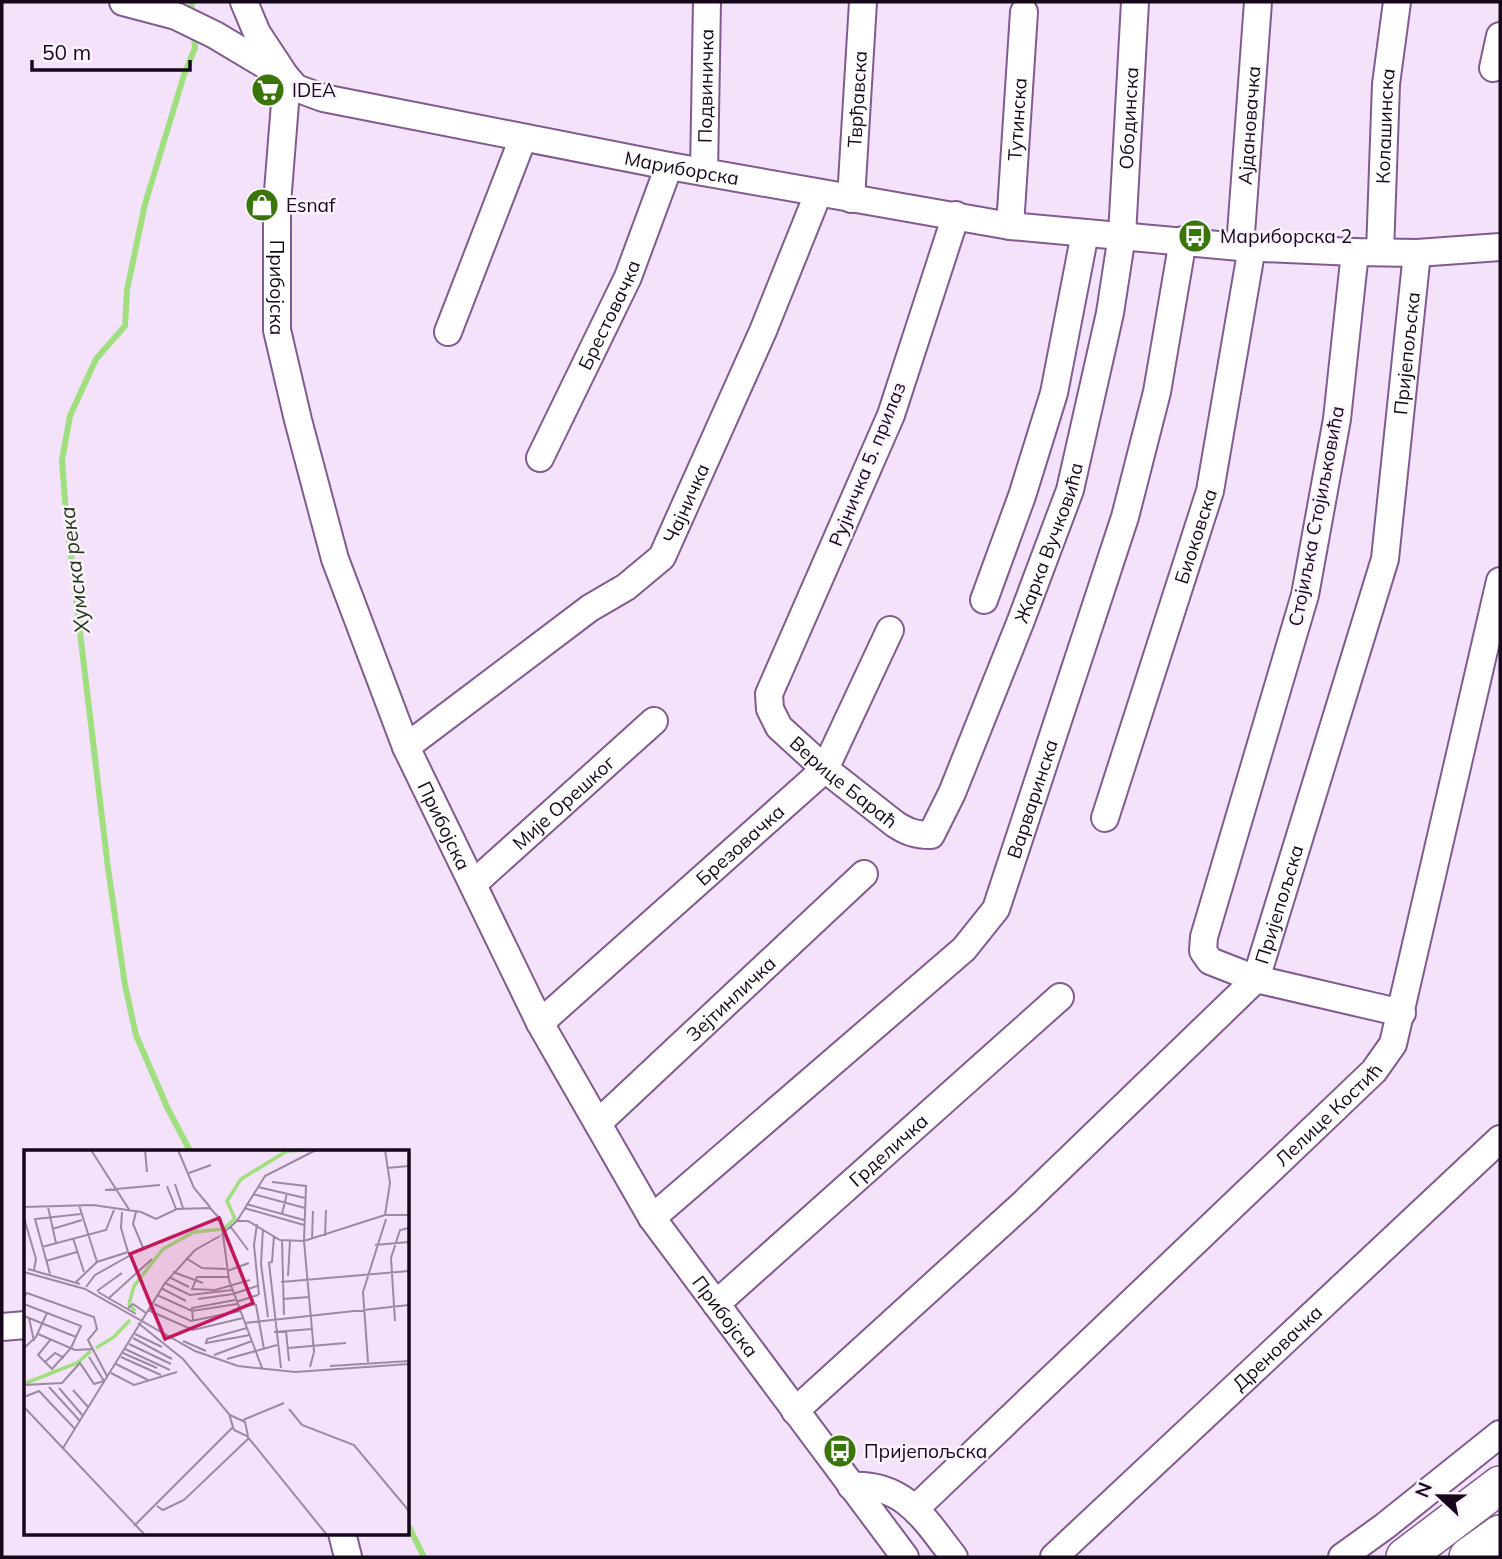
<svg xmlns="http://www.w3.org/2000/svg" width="1502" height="1559" font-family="Mulish,sans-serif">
	<rect width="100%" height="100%" fill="#f3e2fa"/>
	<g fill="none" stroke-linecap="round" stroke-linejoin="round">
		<g stroke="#a0df7f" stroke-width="6">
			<path d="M191 2 193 17"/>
			<path d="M190 1151 167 1107 136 1035 125 985 108 868 66 514 62 460 70 416 96 359 125 326 127 290 145 204 184 75 195 48 194 32"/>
			<path d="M408 1525 424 1557"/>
		</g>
		<defs>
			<g id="minor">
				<path id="s1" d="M123 2 176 16 215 35 287 78 296 88 323 98 669 166 1010 226 1240 247 1355 252 1417 253 1500 247"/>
				<path d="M244 2 257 33 284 74"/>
				<path d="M1493 68 1500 36"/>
				<path id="s2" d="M287 78 277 204V330L298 420 335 559 406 747 540 1023 652 1218 905 1557"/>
				<path id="s3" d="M704 172 707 2"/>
				<path id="s4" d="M851 199 863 2"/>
				<path id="s5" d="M956 215 891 415 769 694 770 709 779 727 825 769 895 824C907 832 916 835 931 835L952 793 1020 623 1070 490 1110 313 1122 235 1135 2"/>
				<path id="s6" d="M1010 226 1024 12"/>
				<path id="s7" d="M1240 247 1258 2"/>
				<path d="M1355 252 1337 419 1305 595 1204 937 1203 951 1210 961 1256 979 1402 1013"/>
				<path id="s8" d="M1380 252 1386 84 1397 2"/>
				<path d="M448 332 523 138"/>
				<path id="s9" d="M540 458 628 277 669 166"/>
				<path d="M984 600 1022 496 1054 393 1085 233"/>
				<path id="s10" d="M406 747 590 608 626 587 662 557 763 331 818 194"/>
				<path id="s11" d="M1105 818 1210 491 1252 247"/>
				<path id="s12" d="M473 884 654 721"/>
				<path id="s13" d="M540 1023 825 769 890 630"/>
				<path id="s14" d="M598 1123 864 874"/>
				<path id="s15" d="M652 1218 964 949 996 909 1125 517 1157 392 1183 240"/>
				<path id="s16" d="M716 1304 1060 997"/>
				<path d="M2 1327 26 1325"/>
				<path id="s17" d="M795 1411 1025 1202 1256 979 1385 559 1417 253"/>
				<path d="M851 1486C905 1483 925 1520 954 1557"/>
				<path id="s18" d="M916 1508 1374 1071 1393 1044 1500 581"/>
				<path d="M342 1533 348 1557"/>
				<path id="s19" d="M1054 1557 1500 1139"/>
				<path d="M1342 1557 1385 1526 1500 1434"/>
			</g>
			<g id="highway">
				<path d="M1405 1557 1500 1485"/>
				<path d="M1468 1557 1500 1534"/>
			</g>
		</defs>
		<use href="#minor" stroke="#805b8f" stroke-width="30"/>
		<use href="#highway" stroke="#805b8f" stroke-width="40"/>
		<use href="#minor" stroke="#fff" stroke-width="26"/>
		<use href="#highway" stroke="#fff" stroke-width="37"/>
	</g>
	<defs>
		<symbol id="supermarket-disc" viewBox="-11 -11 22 22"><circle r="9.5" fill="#3a7509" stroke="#fbf3ff"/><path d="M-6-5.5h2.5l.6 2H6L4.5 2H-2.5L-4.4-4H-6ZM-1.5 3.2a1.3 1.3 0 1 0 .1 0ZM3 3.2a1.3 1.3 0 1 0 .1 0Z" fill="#fff"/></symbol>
		<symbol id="shop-disc" viewBox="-11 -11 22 22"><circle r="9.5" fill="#3a7509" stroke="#fbf3ff"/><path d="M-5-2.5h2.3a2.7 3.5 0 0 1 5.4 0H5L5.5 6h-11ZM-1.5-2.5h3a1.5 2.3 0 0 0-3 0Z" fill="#fff"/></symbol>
		<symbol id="bus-disc" viewBox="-11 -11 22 22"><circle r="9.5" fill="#3a7509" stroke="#fbf3ff"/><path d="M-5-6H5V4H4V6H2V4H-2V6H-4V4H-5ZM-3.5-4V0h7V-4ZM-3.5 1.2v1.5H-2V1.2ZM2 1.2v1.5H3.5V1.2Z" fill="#fff"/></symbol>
	</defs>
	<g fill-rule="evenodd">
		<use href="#supermarket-disc" x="249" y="71" width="38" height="38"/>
		<use href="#shop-disc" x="243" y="186" width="38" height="38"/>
		<use href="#bus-disc" x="1176" y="217" width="38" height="38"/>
		<use href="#bus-disc" x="821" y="1432" width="38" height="38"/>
	</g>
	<g text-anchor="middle" stroke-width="5" stroke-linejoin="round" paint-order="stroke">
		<g font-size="19" fill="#16071b" stroke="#fbf3ff">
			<text dy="7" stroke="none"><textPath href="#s3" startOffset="86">Подвиничка</textPath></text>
			<text dy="7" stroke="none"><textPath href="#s4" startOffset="100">Тврђавска</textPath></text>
			<text dy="7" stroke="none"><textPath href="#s6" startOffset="107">Тутинска</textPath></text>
			<text dy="7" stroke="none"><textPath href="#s5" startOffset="1489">Ободинска</textPath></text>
			<text dy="7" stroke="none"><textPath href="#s7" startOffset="122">Ајдановачка</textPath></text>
			<text dy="7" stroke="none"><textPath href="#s8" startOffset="126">Колашинска</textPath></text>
			<text dy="7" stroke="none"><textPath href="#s1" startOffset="590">Мариборска</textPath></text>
			<text dy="7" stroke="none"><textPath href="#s2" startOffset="210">Прибојска</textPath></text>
			<text dy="7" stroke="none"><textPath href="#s9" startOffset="159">Брестовачка</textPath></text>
			<text dy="7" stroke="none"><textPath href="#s17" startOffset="1278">Пријепољска</textPath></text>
			<text transform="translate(867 464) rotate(-68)" y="7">Рујничка 5. прилаз</text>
			<text dy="7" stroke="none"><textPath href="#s10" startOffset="378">Чајничка</textPath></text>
			<text transform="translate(1316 516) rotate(-79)" y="7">Стојиљка Стојиљковића</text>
			<text dy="7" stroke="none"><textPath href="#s11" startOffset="296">Биоковска</textPath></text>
			<text dy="7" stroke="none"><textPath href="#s5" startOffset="1055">Жарка Вучковића</textPath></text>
			<text dy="7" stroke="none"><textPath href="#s5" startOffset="635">Верице Бараћ</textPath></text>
			<text dy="7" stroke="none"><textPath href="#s15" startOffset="579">Варваринска</textPath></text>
			<text dy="7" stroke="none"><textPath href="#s12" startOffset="122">Мије Орешког</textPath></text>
			<text dy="7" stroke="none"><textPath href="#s2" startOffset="777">Прибојска</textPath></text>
			<text dy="7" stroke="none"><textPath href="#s13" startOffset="268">Брезовачка</textPath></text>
			<text dy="7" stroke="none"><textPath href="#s17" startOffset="710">Пријепољска</textPath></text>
			<text dy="7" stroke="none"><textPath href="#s14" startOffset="182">Зејтинличка</textPath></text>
			<text dy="7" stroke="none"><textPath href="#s18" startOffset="570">Лелице Костић</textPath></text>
			<text dy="7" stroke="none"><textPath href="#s16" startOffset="231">Грделичка</textPath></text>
			<text dy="7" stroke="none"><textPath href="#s2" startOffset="1344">Прибојска</textPath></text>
			<text dy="7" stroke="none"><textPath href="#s19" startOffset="306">Дреновачка</textPath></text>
		</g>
		<g font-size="19" fill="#16071b" stroke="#fbf3ff" text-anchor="start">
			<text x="292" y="97">IDEA</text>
			<text x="286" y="212">Esnaf</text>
			<text x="1220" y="243">Мариборска 2</text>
			<text x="864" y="1458">Пријепољска</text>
		</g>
		<g font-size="21" font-style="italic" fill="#1e3610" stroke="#fbf3ff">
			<text transform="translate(75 570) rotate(-97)" y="7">Хумска река</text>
		</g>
	</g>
	<g transform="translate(24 1150)">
		<rect width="385" height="385" fill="#f3e2fa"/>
		<path fill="none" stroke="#a0df7f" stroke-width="3.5" d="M111 161 105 154 110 136 139 99 170 82 199 79 211 69 203 51 217 29 263 1 281 0M72 198 90 187 106 170M2 233 53 213 67 201"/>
		<path fill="none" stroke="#9b8aa1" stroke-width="2" d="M67 0 106 61M121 0 123 22M154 0 170 38 186 57M363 18 385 16M165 23 187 15M248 32 282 36 280 91 290 202 286 217M151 34 159 58M143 36 152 59M234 37 281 48M81 40 136 35M229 44 281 58M222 54 280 70M55 55 73 112M0 57 69 55 117 62 132 69 153 59 186 58 197 70 205 130 238 218M24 57 32 93M220 58 280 75M112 62 109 74 120 100M258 64 263 43M361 65 366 33 361 0M0 68 12 109 10 120M213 71 241 26 292 0M233 74 230 95 235 145M206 76 224 100M28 79 58 70M239 79 237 114 244 167M197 85 213 71H224L256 90 280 91 361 65H385M301 86 302 60M49 88 60 122M288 89 289 61M258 90 260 165M351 95 385 92M18 97 82 80 90 60M162 108 178 118 202 119M22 111 53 102M244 113 248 112 250 86M245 113 257 218M4 119 56 134M203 121 225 113M0 122 61 139 171 201 214 216 271 222 385 214M149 122 179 133M26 124 11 69 57 64M264 126 266 91M145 127 165 137M204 127H173L168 139 191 140 226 130M52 132 73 112 104 102 97 78 98 62M257 132 385 121M141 133 166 145 208 140M62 137 71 125 105 106M137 138 162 151M73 141 98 123M74 142 112 164M209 144 233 136M133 145 168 161 213 154M0 147 3 143 70 167 73 179 64 190 83 226M85 148 128 109M174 149 209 144M259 149 285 147M212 152 234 145M0 154 57 176 47 198 28 219 14 205 27 189M130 154 167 171 216 161M225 154 232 155 240 199M129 157 126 161 169 180 219 168M104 158 109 154 122 163M0 166 52 187M5 168 10 191M169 170 168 158 211 150M371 171 367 108 376 80 385 78M114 173 159 209 205 264 210 280 223 286 303 385M221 173 385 155M223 178 183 189 182 193 226 185M262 181 265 211M250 182 288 179M14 184 51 200 69 199M111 184 138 197M109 188 148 209M159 191 182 201M105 194 147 214M0 198 12 187 23 163M264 198 322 193M101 199 146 220M99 203 133 218M190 205 228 191M97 207 137 225M203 209 253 195M21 212 31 203 40 208M344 212 339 142 362 69M92 214 124 230M306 216 385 211M87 223 110 235 153 222M0 235 38 233 56 213 70 234 80 231 65 207M25 237 56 271M35 238 59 266M49 240 64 257M0 247 15 241 51 279M0 257 121 385M265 259 278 275 330 295 385 361M206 265 221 272 224 286M219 270 260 253M39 298 141 133 171 100 196 86M133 356 139 360 160 350 225 288M110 376 209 277"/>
		<path fill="#c2185b" fill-opacity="0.15" stroke="#c2185b" stroke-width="3.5" d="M195 68 229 153 141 189 106 104Z"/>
		<rect width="385" height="385" fill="none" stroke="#16071b" stroke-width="3.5"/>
	</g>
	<rect width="1502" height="1559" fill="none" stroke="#16071b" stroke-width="7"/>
	<g transform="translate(1439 1496) rotate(292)" stroke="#fbf3ff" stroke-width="5" paint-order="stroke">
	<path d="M0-5L12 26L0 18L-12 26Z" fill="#16071b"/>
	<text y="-10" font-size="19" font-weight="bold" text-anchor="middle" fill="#16071b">N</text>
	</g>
	<path d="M32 60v10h158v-10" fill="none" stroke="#16071b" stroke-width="3.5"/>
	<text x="42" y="60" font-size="21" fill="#16071b" stroke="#fbf3ff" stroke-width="5" paint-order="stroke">50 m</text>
</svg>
